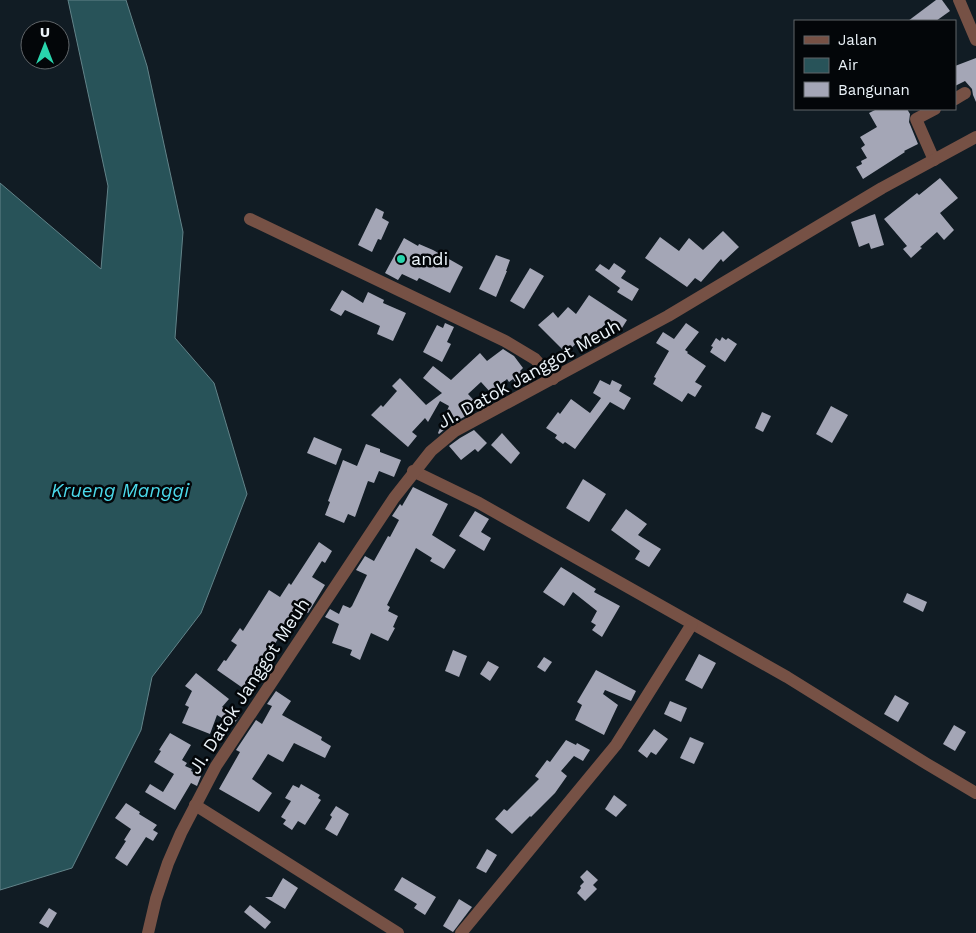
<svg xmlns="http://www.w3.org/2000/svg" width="976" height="933" font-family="'Work Sans',sans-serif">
	<rect width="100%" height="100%" fill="#111c24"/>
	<path fill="#285359" stroke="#628389" d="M68 0H126L147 66 183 232 175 338 214 383 247 494 201 613 152 677 141 730 72 868 0 890V183L101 269 108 186Z"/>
	<g fill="#a4a6b6">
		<path d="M936 0H942L950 11 936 21H908Z"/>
		<path d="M976 58V102L973 95 972 89 965 81 955 86V66Z"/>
		<path d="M877 109H907L910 114 909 122 918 144 904 151 905 152 863 179 856 167 862 164 861 161 867 158 861 148 865 145 860 137 877 127 869 113Z"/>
		<path d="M940 178 958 198 940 213 954 230 944 240 937 232 920 247 922 248 911 258 903 249 907 246 884 219 917 193 919 195Z"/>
		<path d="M376 208 384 212 382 218 389 222 381 240 378 239 372 252 358 245Z"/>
		<path d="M875 214 884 245 871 249 869 243 859 247 851 222Z"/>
		<path d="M723 231 739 247 723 262 721 259 701 282 695 278 687 287 645 258 660 237 679 251 689 238 703 250Z"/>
		<path d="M404 238 418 246 419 244 433 250 463 267 450 293 419 278 417 281 402 274 398 280 385 273Z"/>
		<path d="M496 255 510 260 506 271H507L496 297 479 289Z"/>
		<path d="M614 263 626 271 621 278 639 289 632 301 617 292 620 288 595 270 600 264 609 270Z"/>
		<path d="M530 268 544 276 524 309 510 301Z"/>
		<path d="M342 290 363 303 368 292 384 300 383 303 406 313 393 341 377 334 380 326 345 310 341 316 330 310Z"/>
		<path d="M589 295 627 320 622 328 613 322 611 325 607 323 587 341 583 337 566 353 538 325 553 312 558 318 568 307 576 314Z"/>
		<path d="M445 323 454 327 447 342 451 344 442 362 423 352 437 325 443 328Z"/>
		<path d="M686 323 699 332 685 350 688 352 687 353 706 366 695 382 702 386 695 397 688 393 682 402 653 384 656 378 654 377 669 351 656 343 663 332 674 339Z"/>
		<path d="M722 337 726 340 728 338 737 344 725 362 710 352 713 347 711 346 716 338 720 341Z"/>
		<path d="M503 349 514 356 523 368 520 371 523 375 515 382 513 379 509 382 507 379 491 393 481 382 468 394 478 405 466 416 451 424 439 434 438 433 449 406 440 401 428 422 425 418 412 432 417 436 408 447 371 415 381 405 383 407 397 391 392 386 400 378 426 405 442 393 423 378 433 366 451 380 480 353 487 361Z"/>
		<path d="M600 380 610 385 612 380 622 385 619 391 631 398 624 410 610 402 575 449 565 442 563 444 555 438 557 435 546 428 558 412 560 414 571 399 590 413 601 398 593 393Z"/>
		<path d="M831 406 848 415 832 443 816 434Z"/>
		<path d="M762 412 771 416 763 432 755 428Z"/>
		<path d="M474 430 487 443 478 452 475 449 461 460 449 446 460 438Z"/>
		<path d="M502 433 520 453 511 464 491 445Z"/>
		<path d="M314 437 342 449 336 465 307 453Z"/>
		<path d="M366 444 380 449V452L401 460 394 477 379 471 374 483 368 481 355 517 348 514 344 523 325 515 330 502 328 501 343 460 357 466Z"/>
		<path d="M583 479 606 494 589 522 566 508Z"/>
		<path d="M413 487 448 504 432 535 456 550 444 569 430 561 432 558 416 548 387 605 390 607 388 611 398 616 393 627 395 628 388 641 371 633 360 660 350 655 352 650 332 643 339 624 325 617 330 609 339 614 343 605 350 608 352 606 367 575 356 570 365 556 374 561 388 536 390 537 399 520 392 516 400 504 402 506Z"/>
		<path d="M626 509 647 524 638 535 661 549 649 567 635 559 640 551 611 530Z"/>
		<path d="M475 511 489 519 481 532 491 538 484 551 459 536Z"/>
		<path d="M319 542 332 551 325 563 322 561 312 577 325 585 308 613 298 607 271 650 274 652 252 684 255 686 250 693 217 670 224 660 226 661 237 645 231 641 240 628 243 631 269 590 280 597 289 583 291 585Z"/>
		<path d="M561 567 596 589 594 592 620 606 602 637 592 630 596 625 591 622 597 611 573 592 564 606 543 592Z"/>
		<path d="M907 593 927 602 923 612 903 602Z"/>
		<path d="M453 650 467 656 459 677 445 671Z"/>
		<path d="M699 654 716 663 702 689 685 680Z"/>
		<path d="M544 657 552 662 545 672 537 667Z"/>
		<path d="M488 661 499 667 490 681 480 674Z"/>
		<path d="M596 670 636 691 631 701 605 690 603 694 618 705 604 735 575 720 582 705 577 702Z"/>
		<path d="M196 673 229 699 222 707 239 717 233 725 217 715 210 734 182 723 189 707 185 705 192 691 185 686Z"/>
		<path d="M276 691 291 701 282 715 322 737 321 740 331 746 325 758 294 743 283 762 268 754 252 779 272 793 259 812 219 789 240 752 236 750 256 720 262 724 272 706 267 704Z"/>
		<path d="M895 695 909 703 898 722 884 714Z"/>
		<path d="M670 701 687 708 681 722 664 714Z"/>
		<path d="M954 725 966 732 955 751 943 744Z"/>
		<path d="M654 729 668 739 656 755 651 752 647 758 638 751Z"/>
		<path d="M170 733 191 745 182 760 187 763 185 766 192 769 191 771 201 776 197 786 191 783 175 810 145 792 150 784 163 792 174 774 154 762 161 751 159 750Z"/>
		<path d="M690 737 704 743 694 764 680 758Z"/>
		<path d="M566 740 576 745 577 743 590 750 583 761 574 756 561 771 567 776 555 793 531 817 530 816 512 834 495 819 504 809 507 811 539 779 535 776 547 760 550 762Z"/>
		<path d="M301 784 320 795 318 798 321 800 305 825 298 821 292 830 283 824 286 820 281 817 291 801 285 798 293 785 299 788Z"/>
		<path d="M614 795 627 805 616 817 605 809Z"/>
		<path d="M126 803 140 812 139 814 157 825 153 830 158 833 153 841 146 837 127 866 115 858 126 841 124 840 131 829 115 818Z"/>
		<path d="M336 806 349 814 337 836 325 829 332 817 330 815Z"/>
		<path d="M487 849 497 855 486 873 476 868Z"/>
		<path d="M587 870 598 880 593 885 597 889 585 901 577 893 581 888 580 886 584 882 580 877Z"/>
		<path d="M402 877 436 897 425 915 414 908 417 904 394 890Z"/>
		<path d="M283 878 298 888 285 909 265 897H272Z"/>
		<path d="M459 899 472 907 453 932 443 926Z"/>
		<path d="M250 905 271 922 265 929 244 912Z"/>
		<path d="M49 908 57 913 48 928 39 923Z"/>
	</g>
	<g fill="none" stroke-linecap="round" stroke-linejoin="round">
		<g stroke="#765145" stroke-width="12">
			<path d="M959 0 976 40"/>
			<path d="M955 99 965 93"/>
			<path d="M934 160 916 119 935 109"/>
			<path d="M250 219 505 341 535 359 553 379"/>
			<path d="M413 471 479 503 787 677 927 764 976 793"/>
			<path d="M195 805 398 933"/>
			<path d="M148 933 156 899 168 863 181 833 216 766 394 498 431 451 455 431 668 316 882 188 976 137"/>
			<path d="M461 933 616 745 692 624"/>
		</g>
	</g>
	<circle fill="#29d5ad" stroke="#030609" stroke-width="2" cx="401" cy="259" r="5"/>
	<g text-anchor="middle" stroke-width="5" stroke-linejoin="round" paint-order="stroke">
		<g font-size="18" fill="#ebf3f9" stroke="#030609" text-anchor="start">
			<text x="411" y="265">andi</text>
		</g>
		<g font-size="18" fill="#ebf3f9" stroke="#030609">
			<text transform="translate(529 374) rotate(-29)" y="6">JI. Datok Janggot Meuh</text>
			<text transform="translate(249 686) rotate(-57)" y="6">JI. Datok Janggot Meuh</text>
		</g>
		<g font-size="19" font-style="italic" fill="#4bd9ea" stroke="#030609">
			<text x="120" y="497">Krueng Manggi</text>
		</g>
	</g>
	<rect x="794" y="20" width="162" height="90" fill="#030609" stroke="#606569"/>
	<rect x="804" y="36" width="25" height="8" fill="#765145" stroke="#606569"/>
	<text x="838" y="45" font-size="15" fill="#ebf3f9">Jalan</text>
	<rect x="804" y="58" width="25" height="15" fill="#285359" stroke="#606569"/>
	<text x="838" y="70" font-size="15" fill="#ebf3f9">Air</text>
	<rect x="804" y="82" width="25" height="15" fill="#a4a6b6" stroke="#606569"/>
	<text x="838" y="95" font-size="15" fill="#ebf3f9">Bangunan</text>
	<g transform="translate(45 45)"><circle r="24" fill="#030609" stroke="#606569"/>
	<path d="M0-4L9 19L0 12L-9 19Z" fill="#29d5ad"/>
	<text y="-8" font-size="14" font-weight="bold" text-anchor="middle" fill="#ebf3f9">U</text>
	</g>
</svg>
